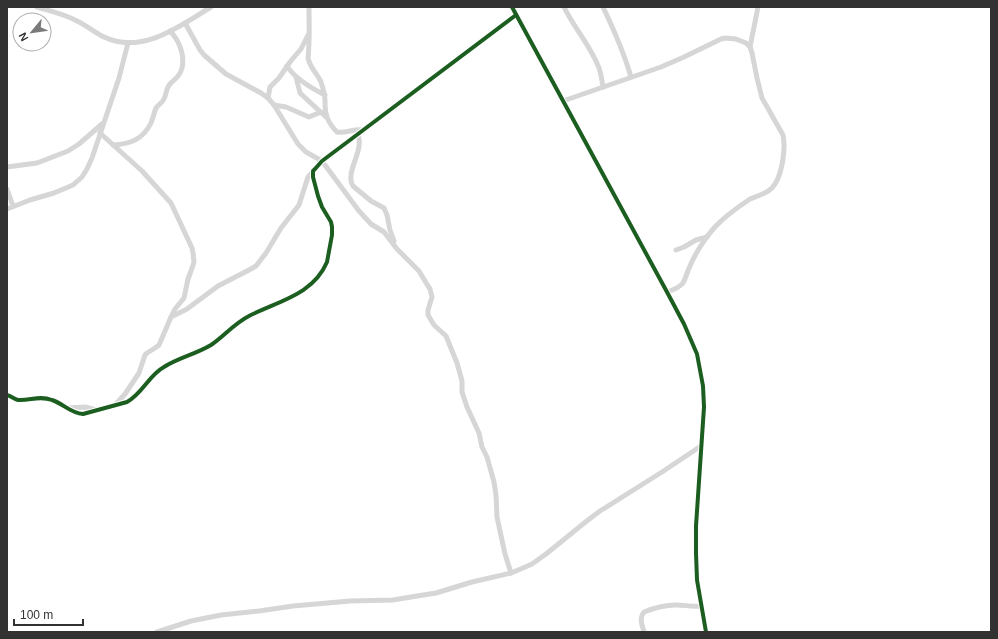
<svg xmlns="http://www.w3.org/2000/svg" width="998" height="639" font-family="Arial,sans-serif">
	<rect width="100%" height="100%" fill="#fff"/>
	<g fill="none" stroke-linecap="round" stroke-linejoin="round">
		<g stroke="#d6d6d6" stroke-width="5">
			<path d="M37 7C50 11 65 14 77 21 86 25 94 32 104 37 142 55 180 26 211 7"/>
			<path d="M309 7C309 24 310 41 308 58 310 68 317 73 321 82 323 88 325 95 325 101 325 105 325 109 326 113 327 120 332 127 337 132 346 134 354 128 363 130"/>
			<path d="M512 7 667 292 684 324 697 354 703 386 704 407 696 526V553L697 580 706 632"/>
			<path d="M564 7C574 28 591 46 599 68 601 74 602 80 603 87"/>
			<path d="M603 7C614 30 624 53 631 77"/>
			<path d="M185 23 200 50 204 55 226 74 261 93 268 98 274 105 298 144 306 152 322 161 359 211 371 224 384 232 397 249 419 271 428 286 430 289 432 297 428 310V315L434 325 446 336 457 363 462 381V392L467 407 479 433 482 447 487 457 494 482 496 495 497 517 500 531 505 554 511 573"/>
			<path d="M750 47 758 7"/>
			<path d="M287 66C295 79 311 88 325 95"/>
			<path d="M296 77 300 93 326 117"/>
			<path d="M268 98 270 87 279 78 290 62 301 49 308 35"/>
			<path d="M563 101 661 67 684 57 721 39 725 38 736 39 746 43 750 47 752 53 757 78 762 98 783 135C786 150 782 177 772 188 766 194 757 196 750 199 738 207 724 217 714 228 705 238 695 254 690 266 687 272 686 278 683 283 679 288 673 290 667 292"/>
			<path d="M274 105 286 107 309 117 321 112"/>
			<path d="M100 133 142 171 171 203 192 248 193 253 194 262 191 271 188 279 184 298 175 309 171 317"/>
			<path d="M358 134C359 138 360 142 359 146 358 158 346 175 353 186L371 201 384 208 387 215 390 230 394 241"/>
			<path d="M113 145C131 144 143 139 151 123 153 118 154 113 156 108 158 105 162 103 164 99 166 95 166 91 168 87 171 80 179 80 182 68 185 55 179 40 170 31"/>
			<path d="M7 167 37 163 68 151 79 144 102 124"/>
			<path d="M7 189 13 206"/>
			<path d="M7 209 30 200 54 193 73 185 82 177 87 169 92 158 119 78 128 43"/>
			<path d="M676 250 684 247 696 240 707 237"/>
			<path d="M7 395C11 396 14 399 18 400 30 401 39 395 52 400 64 404 70 413 83 414L127 402C143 393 149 375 164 367 178 358 196 354 211 345 224 336 235 323 249 316 278 301 313 295 327 262L332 235V227L331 222 322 207 318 196 313 177V171L315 169 322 161 358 134 516 15"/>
			<path d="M115 405 125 394 139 373 145 355 147 353 155 348 159 345 171 317 187 309 218 286 249 270 256 266 266 253 281 228 299 205 308 177 313 171"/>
			<path d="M67 408 85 407 96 410"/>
			<path d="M157 632 191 621 221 615 259 611 293 606 350 601 393 600 411 597 436 593 472 582 511 573 523 568 532 564 546 554 588 520 600 511 662 472 701 446"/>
			<path d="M644 632C642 625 639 618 644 612 654 608 665 605 676 605 684 605 692 607 701 606"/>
		</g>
		<defs>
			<g id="cycleway">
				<path d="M512 7 667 292 684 324 697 354 703 386 704 407 696 526V553L697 580 706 632"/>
				<path d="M7 395C11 396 14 399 18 400 30 401 39 395 52 400 64 404 70 413 83 414L127 402C143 393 149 375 164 367 178 358 196 354 211 345 224 336 235 323 249 316 278 301 313 295 327 262L332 235V227L331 222 322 207 318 196 313 177V171L315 169 322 161 358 134 516 15"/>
			</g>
		</defs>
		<use href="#cycleway" stroke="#fff" stroke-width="6"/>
		<use href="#cycleway" stroke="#1b5e20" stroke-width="4"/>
	</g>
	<rect width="998" height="639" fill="none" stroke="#323232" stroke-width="16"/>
	<g transform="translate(32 32) rotate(241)"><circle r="19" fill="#ffffff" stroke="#adadad"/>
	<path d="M0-3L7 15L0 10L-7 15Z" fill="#7a7a7a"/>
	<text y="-6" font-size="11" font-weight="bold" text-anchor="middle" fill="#323232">N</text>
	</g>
	<path d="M14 619v6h69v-6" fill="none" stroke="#323232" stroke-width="2"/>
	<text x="20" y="619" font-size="12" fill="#323232" stroke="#ffffff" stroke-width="3" paint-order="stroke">100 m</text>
</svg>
